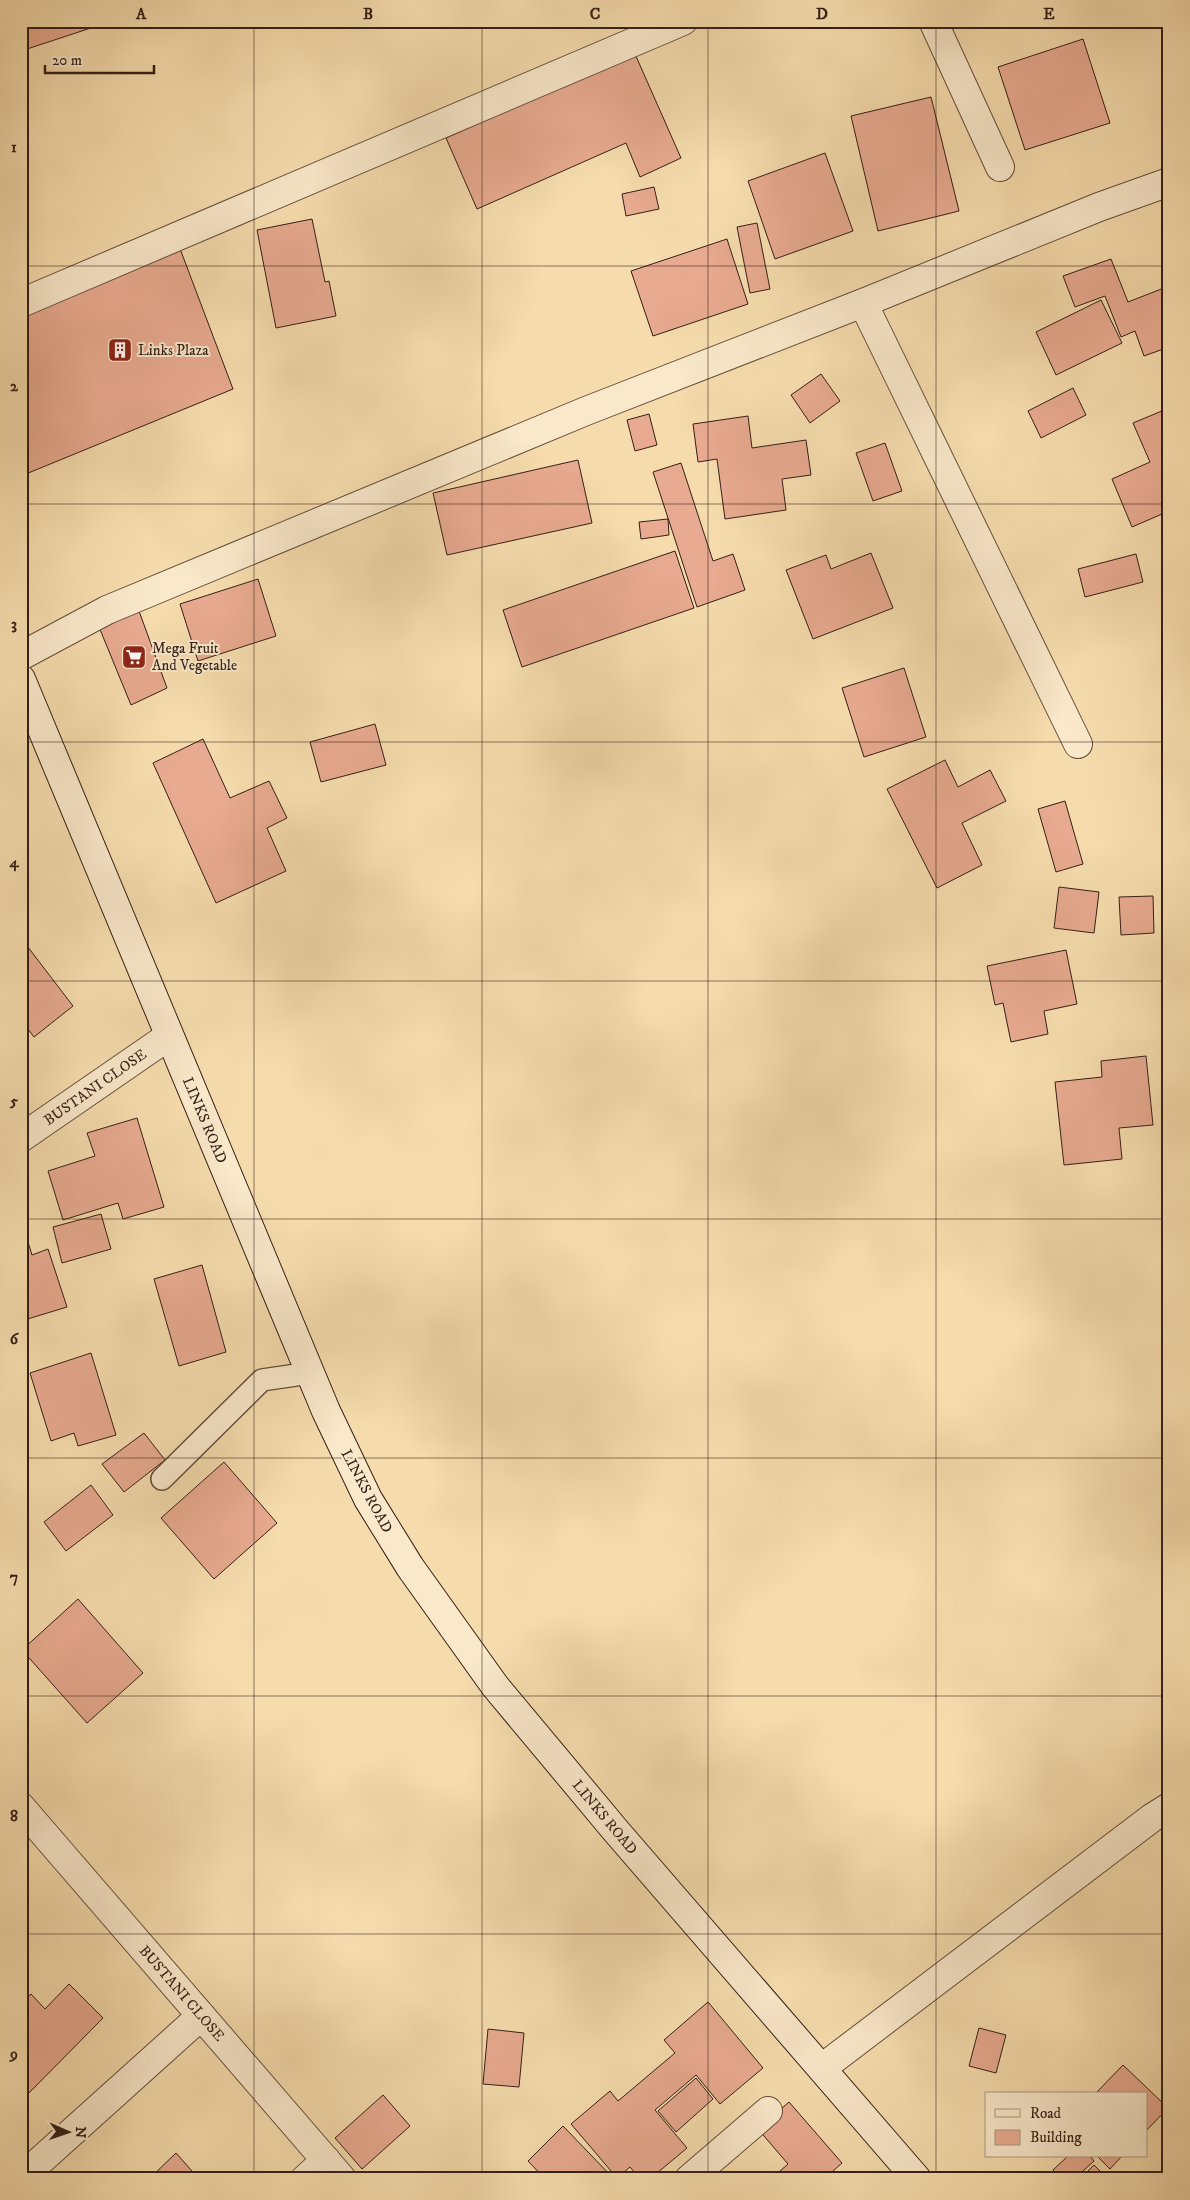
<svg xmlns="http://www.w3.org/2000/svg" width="1190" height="2200" font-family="'IM FELL DW Pica',serif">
	<rect width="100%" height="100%" fill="#f6dcad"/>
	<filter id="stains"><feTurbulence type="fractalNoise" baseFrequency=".004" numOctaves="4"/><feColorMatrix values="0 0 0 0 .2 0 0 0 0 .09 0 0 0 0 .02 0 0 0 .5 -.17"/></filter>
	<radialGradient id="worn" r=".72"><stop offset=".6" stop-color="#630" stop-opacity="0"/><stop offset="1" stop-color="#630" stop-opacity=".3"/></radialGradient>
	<g fill="#e8aa90" stroke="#341f16">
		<path d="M21 21H112L21 51Z"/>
		<path d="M1083 39 1110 123 1025 150 998 67Z"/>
		<path d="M635 54 681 158 640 177 626 143 477 209 446 138Z"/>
		<path d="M931 97 959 211 878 231 851 116Z"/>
		<path d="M825 153 853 231 775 259 748 181Z"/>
		<path d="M654 187 659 209 626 216 622 194Z"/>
		<path d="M312 219 325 282 329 281 336 316 276 328 257 230Z"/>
		<path d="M757 223 770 289 750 293 737 227Z"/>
		<path d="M727 239 748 304 653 336 631 271Z"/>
		<path d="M179 246 233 389 21 476V312Z"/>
		<path d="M1111 259 1128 302 1169 286V347L1144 356 1135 331 1121 337 1105 296 1075 307 1063 276Z"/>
		<path d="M1101 300 1122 343 1056 375 1036 332Z"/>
		<path d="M821 374 840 401 810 423 791 395Z"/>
		<path d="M1073 388 1086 415 1041 438 1028 411Z"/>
		<path d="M1169 408V511L1132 527 1112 479 1150 462 1133 423Z"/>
		<path d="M649 414 657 445 635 451 627 420Z"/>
		<path d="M748 416 752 448 806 440 811 475 782 479 786 510 725 519 717 459 698 462 693 424Z"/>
		<path d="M885 443 902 491 873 501 856 453Z"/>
		<path d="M578 460 592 523 447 555 433 493Z"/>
		<path d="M681 463 713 561 733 554 745 590 697 607 653 472Z"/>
		<path d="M668 519 669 535 641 539 639 522Z"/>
		<path d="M675 551 694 608 522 667 503 610Z"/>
		<path d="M871 553 893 608 813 639 786 570 826 555 831 569Z"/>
		<path d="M1136 554 1143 582 1085 597 1078 569Z"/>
		<path d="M258 579 276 636 198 661 180 604Z"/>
		<path d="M139 611 167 688 131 705 99 627Z"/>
		<path d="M904 668 926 737 864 757 842 688Z"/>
		<path d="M375 724 386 765 321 782 310 742Z"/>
		<path d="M203 739 230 798 269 781 287 818 267 828 286 871 216 903 153 763Z"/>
		<path d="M945 760 958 787 990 770 1006 801 962 823 982 865 937 888 887 789Z"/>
		<path d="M1065 801 1083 864 1056 872 1038 809Z"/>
		<path d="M1059 887 1099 892 1094 933 1054 928Z"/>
		<path d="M1153 896 1154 933 1121 935 1119 897Z"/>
		<path d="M21 938 73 1006 34 1037 21 1020Z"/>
		<path d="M1066 950 1077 1004 1044 1011 1048 1034 1011 1042 1003 1003 995 1005 987 966Z"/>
		<path d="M1146 1056 1153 1125 1119 1128 1122 1159 1064 1165 1055 1082 1102 1077 1101 1061Z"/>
		<path d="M137 1118 164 1207 123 1219 118 1203 63 1220 48 1171 95 1156 87 1133Z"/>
		<path d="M101 1214 111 1249 62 1263 53 1227Z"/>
		<path d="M25 1232 32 1255 48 1249 67 1307 21 1321V1234Z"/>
		<path d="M202 1265 226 1352 179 1366 154 1279Z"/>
		<path d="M91 1353 116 1435 78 1446 74 1433 51 1441 30 1373Z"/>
		<path d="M144 1433 165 1460 124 1492 102 1464Z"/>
		<path d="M224 1462 277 1523 214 1579 161 1518Z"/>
		<path d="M91 1485 113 1515 66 1551 44 1522Z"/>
		<path d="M78 1599 143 1673 87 1723 22 1650Z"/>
		<path d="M69 1984 103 2018 26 2096 21 2092V2004L31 1994 45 2009Z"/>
		<path d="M708 2002 763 2068 720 2104 696 2075 655 2110 687 2148 650 2179H640L630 2167 617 2178 571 2124 610 2091 618 2101 675 2053 664 2040Z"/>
		<path d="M979 2028 1006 2035 996 2073 969 2066Z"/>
		<path d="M488 2029 524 2033 519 2087 483 2084Z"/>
		<path d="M1123 2065 1168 2108 1146 2131V2094H1095Z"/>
		<path d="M696 2078 713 2099 676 2132 658 2111Z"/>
		<path d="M383 2095 410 2126 362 2169 335 2138Z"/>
		<path d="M789 2102 842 2163 824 2179H771L788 2164 758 2129Z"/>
		<path d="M563 2126 614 2179H545L528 2161Z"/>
		<path d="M176 2153 199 2179H149Z"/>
		<path d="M1068 2156H1090L1094 2161 1074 2179H1061L1053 2170Z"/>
		<path d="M1097 2156H1122L1110 2169Z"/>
		<path d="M1094 2165 1108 2179H1080Z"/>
	</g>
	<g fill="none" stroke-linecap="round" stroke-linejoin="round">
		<defs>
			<path id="service" d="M162 1479 262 1380 310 1373"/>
			<g id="minor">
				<path d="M933 21 1000 167"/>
				<path d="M21 303 683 21"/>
				<path d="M863 303 1078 744"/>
				<path d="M21 656 107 610 586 411 863 303 1099 207 1169 182"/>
				<path d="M21 1138 169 1036"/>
				<path d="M21 1807 342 2179"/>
				<path d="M21 2178 201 2016"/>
				<path d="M305 2179 326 2160"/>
				<path d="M689 2179 768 2111"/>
			</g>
			<path id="tertiary" d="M822 2068 1153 1817 1169 1807"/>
			<path id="secondary" d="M21 679 326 1411 368 1499 410 1567 495 1686 616 1831 917 2179"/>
		</defs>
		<use href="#service" stroke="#644e3c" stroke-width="24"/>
		<use href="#minor" stroke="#644e3c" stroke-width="30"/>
		<use href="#tertiary" stroke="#644e3c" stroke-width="30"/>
		<use href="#secondary" stroke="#341f16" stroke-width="30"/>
		<use href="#service" stroke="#f9e8ca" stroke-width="21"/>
		<use href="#minor" stroke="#f9e8ca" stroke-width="28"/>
		<use href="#tertiary" stroke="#f9e8ca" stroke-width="28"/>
		<use href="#secondary" stroke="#f9e8ca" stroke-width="28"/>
	</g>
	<path fill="none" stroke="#341f16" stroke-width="1" stroke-opacity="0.55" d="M254 21V2179M482 21V2179M708 21V2179M936 21V2179M21 266H1169M21 504H1169M21 742H1169M21 981H1169M21 1219H1169M21 1458H1169M21 1696H1169M21 1934H1169"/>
	<defs>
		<symbol id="building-square" viewBox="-11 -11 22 22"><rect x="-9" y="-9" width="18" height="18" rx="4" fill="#8f2418" stroke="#f9e8ca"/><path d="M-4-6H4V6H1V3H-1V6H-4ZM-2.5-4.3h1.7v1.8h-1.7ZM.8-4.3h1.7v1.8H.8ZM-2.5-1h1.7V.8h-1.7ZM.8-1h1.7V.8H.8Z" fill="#fff"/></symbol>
		<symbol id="supermarket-square" viewBox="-11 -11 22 22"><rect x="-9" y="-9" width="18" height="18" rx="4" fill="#8f2418" stroke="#f9e8ca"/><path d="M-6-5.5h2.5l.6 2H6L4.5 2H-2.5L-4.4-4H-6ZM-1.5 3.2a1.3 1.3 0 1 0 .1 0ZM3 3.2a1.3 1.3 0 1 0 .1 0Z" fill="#fff"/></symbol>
	</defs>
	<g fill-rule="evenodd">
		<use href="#building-square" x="106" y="336" width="28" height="28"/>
		<use href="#supermarket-square" x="120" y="643" width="28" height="28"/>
	</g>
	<g text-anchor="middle" stroke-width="4" stroke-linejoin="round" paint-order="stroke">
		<g font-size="15" fill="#341f16" stroke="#f9e8ca" text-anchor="start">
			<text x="138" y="355">Links Plaza</text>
			<text x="152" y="653">Mega Fruit<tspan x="152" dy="17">And Vegetable</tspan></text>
		</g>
		<g font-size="15" fill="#341f16" stroke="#f9e8ca">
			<text transform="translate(95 1087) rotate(-35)" y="5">BUSTANI CLOSE</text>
			<text transform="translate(205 1120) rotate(67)" y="5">LINKS ROAD</text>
			<text transform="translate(367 1491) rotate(62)" y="5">LINKS ROAD</text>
			<text transform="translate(605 1817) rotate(50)" y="5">LINKS ROAD</text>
			<text transform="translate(182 1993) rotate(49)" y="5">BUSTANI CLOSE</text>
		</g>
	</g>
	<rect width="1190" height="2200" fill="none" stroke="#f6dcad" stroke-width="55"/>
	<rect x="985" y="2092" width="162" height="65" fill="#f9e8ca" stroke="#aa9882"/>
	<rect x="995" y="2109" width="25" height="8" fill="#f9e8ca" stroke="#aa9882"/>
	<text x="1030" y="2118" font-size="15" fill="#341f16">Road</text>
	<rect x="995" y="2130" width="25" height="15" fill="#e8aa90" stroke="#aa9882"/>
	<text x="1030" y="2142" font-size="15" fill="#341f16">Building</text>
	<g transform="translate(68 2132) rotate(92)" stroke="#f9e8ca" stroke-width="4" paint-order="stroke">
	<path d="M0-4L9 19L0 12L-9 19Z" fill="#341f16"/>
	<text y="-8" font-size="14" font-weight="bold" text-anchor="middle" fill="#341f16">N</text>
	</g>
	<path d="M45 65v8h109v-8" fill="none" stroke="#341f16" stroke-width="2.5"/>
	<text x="52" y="65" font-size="15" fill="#341f16" stroke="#f9e8ca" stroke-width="4" paint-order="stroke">20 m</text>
	<rect x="28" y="28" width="1134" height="2144" fill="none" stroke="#341f16" stroke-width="2"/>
	<g font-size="16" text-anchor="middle" font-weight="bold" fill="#341f16">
		<text x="141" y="19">A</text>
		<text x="368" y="19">B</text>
		<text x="595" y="19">C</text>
		<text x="822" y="19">D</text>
		<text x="1049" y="19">E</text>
		<text x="14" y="152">1</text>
		<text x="14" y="391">2</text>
		<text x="14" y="629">3</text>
		<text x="14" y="867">4</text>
		<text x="14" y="1106">5</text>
		<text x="14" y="1344">6</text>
		<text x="14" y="1582">7</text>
		<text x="14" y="1821">8</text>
		<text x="14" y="2059">9</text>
	</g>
	<rect width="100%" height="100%" filter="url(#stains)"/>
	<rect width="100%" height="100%" fill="url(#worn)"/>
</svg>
